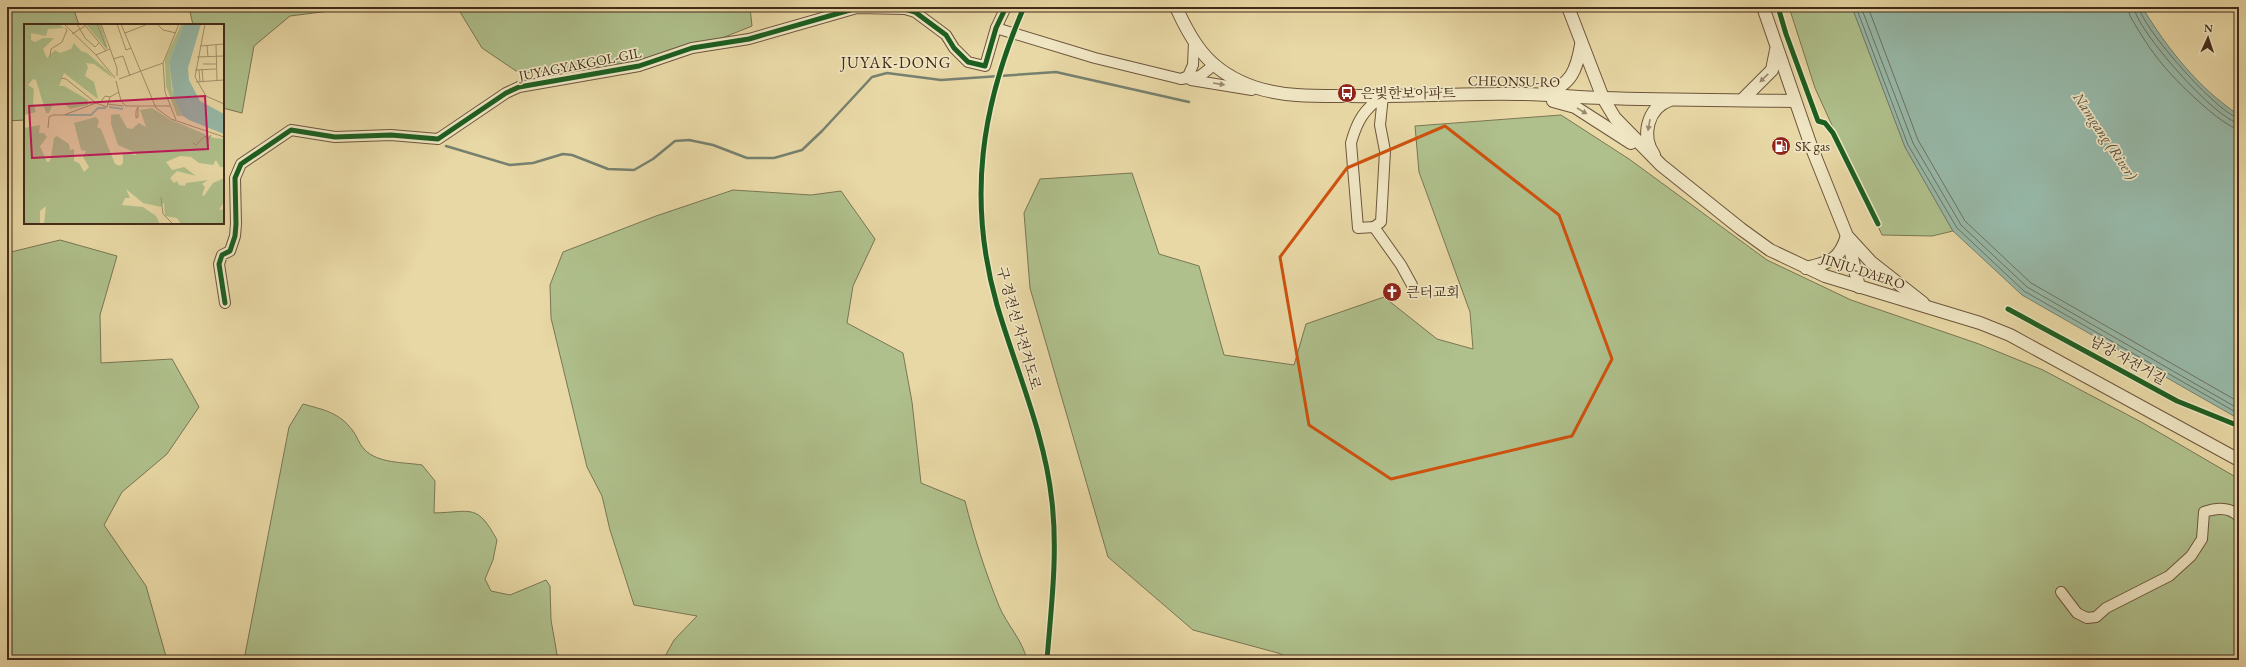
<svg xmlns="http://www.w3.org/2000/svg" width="2246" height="667" font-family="'EB Garamond','Noto Serif KR',serif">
	<rect width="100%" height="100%" fill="#e8d8a5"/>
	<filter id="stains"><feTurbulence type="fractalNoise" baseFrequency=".005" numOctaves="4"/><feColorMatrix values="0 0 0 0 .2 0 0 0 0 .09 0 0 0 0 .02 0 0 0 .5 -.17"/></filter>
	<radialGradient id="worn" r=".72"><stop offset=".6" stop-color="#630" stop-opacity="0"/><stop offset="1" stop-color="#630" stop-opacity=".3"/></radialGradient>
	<g fill="#afc08c" stroke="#7a7652">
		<path d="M7 7H73L79 25H25V120L7 121Z"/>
		<path d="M189 7H361L290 16 254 46 242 113 223 108V25H193Z"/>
		<path d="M457 7H750L752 26 655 65 519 73 482 48Z"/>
		<path d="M1789 7H1852L1905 147 1953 231 1932 236 1882 235 1815 88Z"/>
		<path d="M1561 115 1629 159 1767 260 1851 300 1979 344 2043 370 2143 423 2239 479V660H1296L1278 653 1193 630 1108 557 1030 288 1024 213 1040 179 1132 173 1159 254 1199 266 1224 355 1294 365 1306 324 1384 297 1437 339 1473 349 1470 312 1419 172 1415 126Z"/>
		<path d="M733 190 811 195 841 191 875 239 853 286 847 323 903 353 912 402 921 483 965 501C974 537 985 571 999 606 1007 625 1022 639 1027 660H663L674 640 697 616 634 605 610 530 602 496 587 467 551 318 550 285 563 252 656 216Z"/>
		<path d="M60 240 117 256 100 315 101 363 172 359 199 407 167 454 122 492 104 525 146 586 167 660H7V253Z"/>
		<path d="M303 404C324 410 339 412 353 431 357 436 359 444 364 449 378 464 404 462 422 465L435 481 434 513C472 512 477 503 497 540L493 560 485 579 491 591 510 595 546 580 550 586 551 620 558 660H244L289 427Z"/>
	</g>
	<path fill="#97b9a9" stroke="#76806f" d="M1852 7H2142C2167 48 2198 88 2239 115V419L2022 295 1953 231 1905 147Z"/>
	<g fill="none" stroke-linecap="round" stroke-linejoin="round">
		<g stroke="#6e7261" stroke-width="1">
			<path d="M1856 7 1908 145 1957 228 2024 291 2239 414"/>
			<path d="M1861 7 1913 143 1961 225 2027 287 2239 409"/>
			<path d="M1868 7 1918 140 1965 221 2031 283 2239 402"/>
			<path d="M2128 7 2130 16C2140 33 2150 50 2163 65 2174 79 2223 128 2239 129"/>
			<path d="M2134 7C2135 29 2218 122 2239 123"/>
			<path d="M2139 7C2141 27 2220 116 2239 118"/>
		</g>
		<path stroke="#76806f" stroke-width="2.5" d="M446 146 510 165 533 163 563 154 572 155 608 169 634 170 653 159 675 141 689 140 713 145 747 158H774L802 150 822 131 872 77 887 73 941 80 1056 72 1189 102"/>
		<defs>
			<g id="minor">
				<path d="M996 28 1095 58 1181 79 1200 76 1214 65"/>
				<path d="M1181 79 1188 76 1193 65 1194 42"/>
				<path d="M1191 80 1252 90"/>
				<path d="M1383 96 1380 125 1385 151 1381 222 1374 227 1358 228 1351 143C1357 121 1364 109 1383 96Z"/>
				<path d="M1374 227 1401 265 1412 285"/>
				<path d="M225 303 219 264 222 255 230 251 235 236 236 224 235 178 241 164 291 130 335 137 391 135 438 139 506 93 519 87 639 66 692 48 749 39 857 8 905 9 915 12 946 35 954 48 968 62 985 66 996 28 1006 7"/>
				<path d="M2061 592 2077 613 2087 618 2096 617 2106 608 2169 576 2191 556 2202 539 2204 512C2216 508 2230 506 2239 517"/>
			</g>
			<g id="tertiary">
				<path d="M1176 7C1194 47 1211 72 1254 87 1284 97 1317 96 1349 96 1405 97 1461 93 1517 94 1546 94 1574 97 1603 98 1667 100 1731 100 1795 101"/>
				<path d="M1568 7 1603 98 1615 118 1661 165 1741 229 1770 250 1825 276 1980 323 2010 335 2239 460"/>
				<path d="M1763 7 1811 146 1847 236 1859 287"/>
				<path d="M1544 91C1571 88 1577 68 1581 45"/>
				<path d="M1742 100 1772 70 1776 50"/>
				<path d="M1553 101 1575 107 1631 143"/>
				<path d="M1654 155C1641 136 1647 108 1670 100"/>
				<path d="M1849 238 1871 262 1923 303"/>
				<path d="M1806 268C1830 262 1839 261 1847 236"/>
			</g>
		</defs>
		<use href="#minor" stroke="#6d563c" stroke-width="12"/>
		<use href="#tertiary" stroke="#6d563c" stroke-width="14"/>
		<use href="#minor" stroke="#f0e6c4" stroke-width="10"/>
		<use href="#tertiary" stroke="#f0e6c4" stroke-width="12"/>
		<defs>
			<g id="cycleway">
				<path d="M1024 7C981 106 967 200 997 305 1016 370 1045 434 1052 502 1058 555 1051 608 1047 660"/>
				<path d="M1778 7 1786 34 1818 121 1825 123 1833 133 1878 224"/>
				<path d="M225 303 219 264 222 255 230 251 235 236 236 224 235 178 241 164 291 130 335 137 391 135 438 139 506 93 519 87 639 66 692 48 749 39 857 8 905 9 915 12 946 35 954 48 968 62 985 66 996 28 1006 7"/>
				<path d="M2008 309 2177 401 2239 426"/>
			</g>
		</defs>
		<use href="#cycleway" stroke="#f0e6c4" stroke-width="8"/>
		<use href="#cycleway" stroke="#1b5e20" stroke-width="5"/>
	</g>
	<defs><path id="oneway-solid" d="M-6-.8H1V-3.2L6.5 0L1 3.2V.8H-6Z"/></defs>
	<g fill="#9a886e">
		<use href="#oneway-solid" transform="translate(1764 78) rotate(136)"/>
		<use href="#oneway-solid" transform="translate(1219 84) rotate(9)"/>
		<use href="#oneway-solid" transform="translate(1582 111) rotate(31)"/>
		<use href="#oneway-solid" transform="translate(1649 125) rotate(100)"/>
	</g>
	<path fill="none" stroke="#cf520e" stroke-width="3" stroke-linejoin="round" d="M1445 126 1559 215 1612 359 1572 436 1391 479 1309 425 1280 257 1347 168Z"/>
	<defs>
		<symbol id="bus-disc" viewBox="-11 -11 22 22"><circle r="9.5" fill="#8f2418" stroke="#f0e6c4"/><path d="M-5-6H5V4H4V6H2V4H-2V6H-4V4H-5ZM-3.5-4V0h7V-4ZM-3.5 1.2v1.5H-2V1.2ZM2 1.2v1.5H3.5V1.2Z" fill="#fff"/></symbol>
		<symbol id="fuel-disc" viewBox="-11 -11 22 22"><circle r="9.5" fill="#8f2418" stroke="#f0e6c4"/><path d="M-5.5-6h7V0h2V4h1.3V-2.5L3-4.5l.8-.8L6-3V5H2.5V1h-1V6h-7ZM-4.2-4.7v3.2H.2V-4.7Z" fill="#fff"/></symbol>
		<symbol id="church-disc" viewBox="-11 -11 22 22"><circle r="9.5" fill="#8f2418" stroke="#f0e6c4"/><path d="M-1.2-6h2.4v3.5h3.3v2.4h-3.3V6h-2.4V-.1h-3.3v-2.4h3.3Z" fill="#fff"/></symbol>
	</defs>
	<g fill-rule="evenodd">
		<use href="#bus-disc" x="1336" y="82" width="22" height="22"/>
		<use href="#fuel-disc" x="1770" y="135" width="22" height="22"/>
		<use href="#church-disc" x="1381" y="281" width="22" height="22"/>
	</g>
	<g text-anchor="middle" stroke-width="3.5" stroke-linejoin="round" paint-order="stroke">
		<g font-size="14" fill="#442b19" stroke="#f0e6c4">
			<text transform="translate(580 64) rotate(-11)" y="5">JUYAGYAKGOL-GIL</text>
			<text transform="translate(1514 81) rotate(1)" y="5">CHEONSU-RO</text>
			<text transform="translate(1863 271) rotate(18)" y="5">JINJU-DAERO</text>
			<text transform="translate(1019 328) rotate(74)" y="5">구 경전선 자전거도로</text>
			<text transform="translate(2128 360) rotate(29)" y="5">남강 자전거길</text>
		</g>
		<g font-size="14" fill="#442b19" stroke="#f0e6c4" text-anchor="start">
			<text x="1361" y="98">은빛한보아파트</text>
			<text x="1795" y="151">SK gas</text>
			<text x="1406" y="297">큰터교회</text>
		</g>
		<g font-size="15" font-style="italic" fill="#594e3d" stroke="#f0e6c4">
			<text transform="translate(2105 136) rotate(56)" y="5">Namgang (River)</text>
		</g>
		<g font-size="16" letter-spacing="1" fill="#442b19" stroke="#f0e6c4">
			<text x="896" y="68">JUYAK-DONG</text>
		</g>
	</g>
	<g transform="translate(24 24)">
		<rect width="200" height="200" fill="#e8d8a5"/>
		<path d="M0 0H35L40 4 24 5 22 12 7 9V16L11 18 19 14H30L19 25 23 34 31 26 36 29 47 25 50 19 57 27 63 29 84 47 89 54 70 40 62 39 64 43 61 52 70 58 74 75 40 49 35 62H40L64 76V81L46 85 40 79 28 82 25 89H22L12 56 9 55 4 61 10 65 9 79 12 88 0 91ZM62 0H77L84 25H82ZM160 0 145 38 148 66 159 92H153L142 62 141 35 157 1ZM128 84 145 95 190 114 200 115V143H196L192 136 189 141 175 139 167 133 156 132 142 138 148 146 160 143 172 152 153 147 146 154 150 159 153 157 155 161 161 162 162 159 184 156 178 160 181 163 178 171 180 172 189 159 200 154V178L195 186 200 185V200H157L153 194 141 192 140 178 137 183 119 179 102 165 106 174H101L98 181 119 183 132 192 136 200H20L22 182 16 187V200H0V104L16 101 15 109H20L23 113 16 122 23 138H25L27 134 30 114 33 112 45 120 46 126 50 125V137L55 139 60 148 65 143 59 133 62 127 57 126 50 99 72 93 75 97 73 103 77 105 91 140 96 142 99 139V129L112 131V129L94 121 87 100V91L95 90 103 104 108 105 115 99 122 103 116 86Z" fill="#afc08c"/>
		<path d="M160 0H177L164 44 165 56 176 77 200 90V110L165 96 159 92 150 74 145 38Z" fill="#97b9a9"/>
		<path fill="none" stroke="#97b9a9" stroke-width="2" d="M85 83 99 85M41 91H67L74 84H82"/>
		<path fill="none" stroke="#a6936d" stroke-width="1" d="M40 0 72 31 86 25M53 0 61 14 71 23 75 19M60 0 82 27M73 0 82 23M77 0 93 44V52M93 0 102 26 107 24M97 0 132 84 147 95 200 113M133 0 139 6 152 9M181 0 171 53 182 72 200 80M101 9 124 0M48 10 61 2M183 21 184 33M192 21 193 57M176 22 200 20M72 31 91 54M26 33 27 25 38 18 43 6 41 4M173 33 200 32M89 35 99 32 106 52M179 40H192M178 45 179 57M171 46 192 45M175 46 176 58M37 54 42 55 72 79M95 55 139 39M92 57 97 77 102 82H146M172 58 200 56M76 79 81 72 86 73M83 80 100 82M114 83V93L112 94V87ZM152 96 141 68 139 39 155 0M24 104 25 93 29 91H40L72 79 83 83 86 73 95 68M169 119 172 121 181 112 184 116 187 111M137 173 139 190 149 200"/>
		<path fill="#c2185b" fill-opacity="0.15" stroke="#c2185b" stroke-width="2" d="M181 72 184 125 8 134 5 82Z"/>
		<rect width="200" height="200" fill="none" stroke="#442b19" stroke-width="2"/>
	</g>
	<rect width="2246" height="667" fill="none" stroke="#e8d8a5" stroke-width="24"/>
	<rect x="8" y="8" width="2230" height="651" fill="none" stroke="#442b19" stroke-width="2"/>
	<rect x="12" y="12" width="2222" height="643" fill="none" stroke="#442b19"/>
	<g transform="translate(2208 38) rotate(3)" stroke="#f0e6c4" stroke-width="3" paint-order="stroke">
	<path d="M0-3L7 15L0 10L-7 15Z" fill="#442b19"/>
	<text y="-6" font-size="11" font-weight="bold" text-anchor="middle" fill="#442b19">N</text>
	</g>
	<rect width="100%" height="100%" filter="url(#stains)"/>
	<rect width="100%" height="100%" fill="url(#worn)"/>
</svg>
